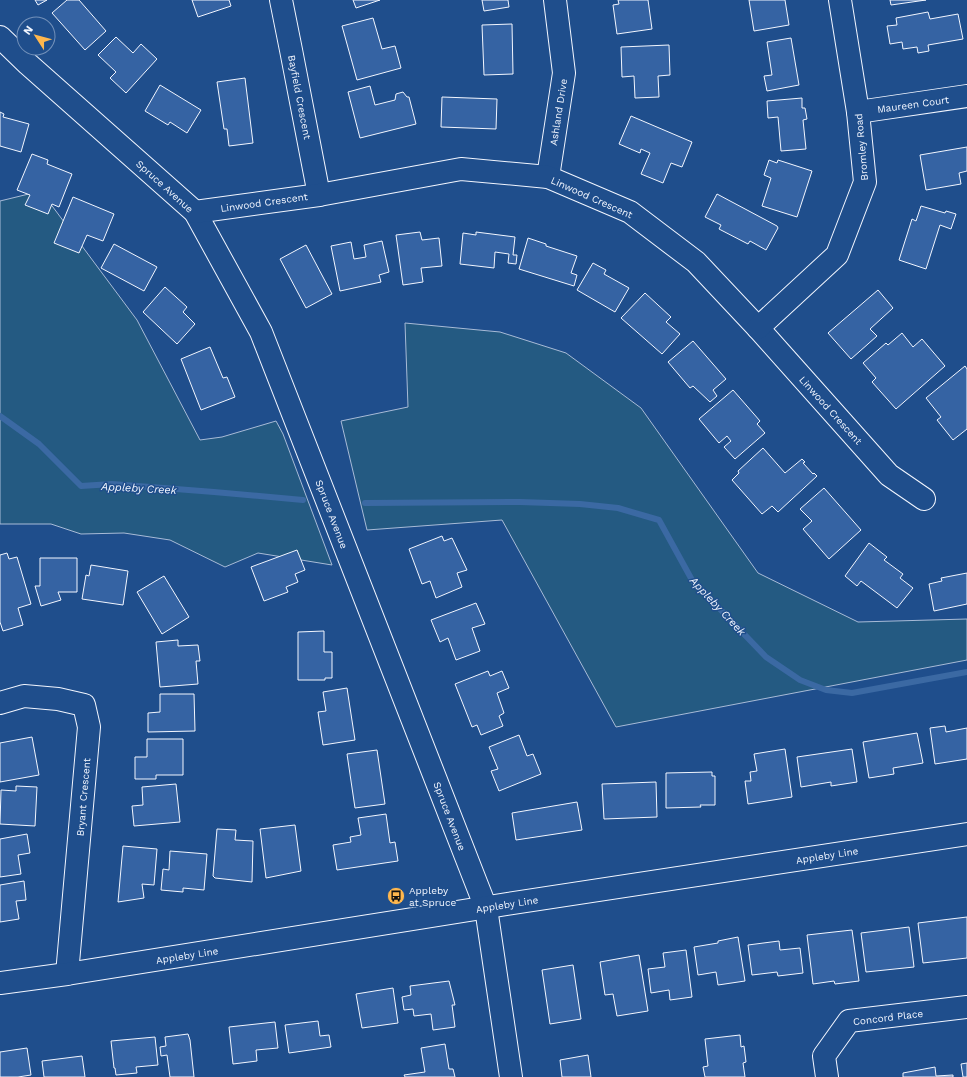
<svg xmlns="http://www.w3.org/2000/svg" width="967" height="1077" font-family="'Work Sans',sans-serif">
	<rect width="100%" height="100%" fill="#1f4e8c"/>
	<g fill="#245a82" stroke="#a8bbd7">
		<path d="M41 191 137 320 200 440 222 437 276 421 283 434 332 565 258 553 225 567 170 540 124 533 81 534 51 524H0V201Z"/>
		<path d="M405 323 500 332 566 353 641 408 758 573 858 622 967 619V660L616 727 502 520 367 530 341 421 408 407Z"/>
	</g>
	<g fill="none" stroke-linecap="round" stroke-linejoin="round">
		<g stroke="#3b69a3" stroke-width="6">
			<path d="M0 416 39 444 81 486 112 484 214 492 303 500"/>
			<path d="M365 503 520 502 580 504 618 508 659 520 692 580 766 657 800 680 826 690 852 693 967 672"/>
		</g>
	</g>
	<g fill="#3563a3" stroke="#f2f6ff">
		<path d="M35 0H47L38 5Z"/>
		<path d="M67 0H79L106 31 85 50 52 13Z"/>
		<path d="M192 0H229L231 6 198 17Z"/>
		<path d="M353 0H380L356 8Z"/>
		<path d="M482 0H508L509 7 484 11Z"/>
		<path d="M618 0H648L652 29 617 34 613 5 619 4Z"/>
		<path d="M749 0H785L789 25 754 31Z"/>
		<path d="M890 0H926L891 5Z"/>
		<path d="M928 12 930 19 958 14 963 39 928 45 929 51 918 53 917 47 903 49 902 42 890 44 887 26 897 25 896 18Z"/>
		<path d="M373 18 382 49 395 46 401 68 357 80 342 26Z"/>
		<path d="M512 24 513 74 484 75 482 25Z"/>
		<path d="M116 37 133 53 141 44 157 59 126 93 110 78 116 72 98 55Z"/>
		<path d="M791 38 799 85 767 91 764 76 772 75 767 42Z"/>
		<path d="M669 45 670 75 658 76 659 97 635 98 634 76 622 77 621 47Z"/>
		<path d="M245 78 253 143 229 146 227 129H224L217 82Z"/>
		<path d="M160 85 201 110 187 133 170 122 168 125 145 111Z"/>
		<path d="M370 86 375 105 395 100 396 94 403 92 407 97H409L416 124 360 138 348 92Z"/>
		<path d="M442 97 497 99 496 129 441 127Z"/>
		<path d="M802 98V108H805L807 119 803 120 806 149 781 151 778 117 768 118 767 101Z"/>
		<path d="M0 112 4 114 3 117 29 124 21 152 0 146Z"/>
		<path d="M631 116 692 142 682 167 671 163 663 183 641 174 650 153 641 149 640 153 619 144Z"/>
		<path d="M967 147V171L959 173 961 184 926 190 920 155Z"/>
		<path d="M32 154 48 160 47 164 72 174 59 207 52 204 48 214 25 205 30 195 17 190Z"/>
		<path d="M769 160 777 163 778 160 812 171 797 217 762 206 771 178 764 175Z"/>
		<path d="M717 194 777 226 778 228 766 250 750 241 748 244 719 229 721 225 705 217Z"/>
		<path d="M73 197 114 214 103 241 87 235 79 253 54 243Z"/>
		<path d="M921 206 945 213 946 211 956 214 951 229 940 225 926 269 899 260 912 219 916 221Z"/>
		<path d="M420 232 422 240 439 238 442 266 421 268 423 282 403 285 396 235Z"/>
		<path d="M476 232 515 237 513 255H517L516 264 508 263 509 254 495 252 494 268 460 264 463 233 476 235Z"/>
		<path d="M528 238 546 244V246L577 256 571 273 577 275 574 286 519 269Z"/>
		<path d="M382 241 389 272 379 275 381 282 340 291 331 246 351 242 354 259 366 257 364 245Z"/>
		<path d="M114 244 157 267 144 291 101 268Z"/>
		<path d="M306 245 332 294 306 308 280 259Z"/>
		<path d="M593 263 606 270 604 274 629 288 615 312 577 290Z"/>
		<path d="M165 287 187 307 183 312 195 324 177 344 143 312Z"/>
		<path d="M878 290 893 308 870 329 877 336 851 359 828 333Z"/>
		<path d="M645 293 671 317 666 322 680 334 662 354 621 318Z"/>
		<path d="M902 333 913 347 922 339 945 366 896 409 872 382 876 378 863 363 886 343 888 345Z"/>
		<path d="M693 341 726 379 713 390 717 396 710 402 693 386 690 388 668 362Z"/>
		<path d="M210 347 223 378 227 377 235 397 201 410 181 359Z"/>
		<path d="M965 366 967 369V429L953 440 937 420 941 417 926 398Z"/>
		<path d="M733 390 760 421 757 424 765 433 735 459 724 447 731 441 727 436 719 443 699 419Z"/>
		<path d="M763 448 785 473 802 459 805 462 803 463 813 474 814 473 817 476 778 512 772 506 762 514 732 480 739 473 738 471Z"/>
		<path d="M824 488 861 530 829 559 803 529 812 521 800 509Z"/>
		<path d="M442 536 444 541 452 538 467 570 457 573 462 587 436 598 430 581 422 584 409 549Z"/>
		<path d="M869 543 887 557 884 560 903 574 900 578 913 588 897 608 861 581 857 586 845 576Z"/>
		<path d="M297 550 305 570 295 574 298 582 286 587 288 592 264 601 251 567Z"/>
		<path d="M7 553 9 559 17 557 31 604 18 608 23 625 3 631 0 622V555Z"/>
		<path d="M40 558H77V592H58L61 600 41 606 35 586H40Z"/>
		<path d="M91 565 128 571 123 605 82 599 86 575 89 576Z"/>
		<path d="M967 573V604L934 611 929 584 942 581 941 578Z"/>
		<path d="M164 576 189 617 162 634 137 592Z"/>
		<path d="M476 603 485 624 472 628 480 651 456 660 448 638 440 642 431 620Z"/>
		<path d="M324 631V652H332V678H325V680H298V632Z"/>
		<path d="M178 640V646L198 645 200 661H196L198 684 160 687 156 642Z"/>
		<path d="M488 671 490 676 502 671 509 688 497 693 504 713 499 716 503 726 481 735 477 725 472 727 455 684Z"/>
		<path d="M347 688 355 740 323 745 318 712 326 711 323 692Z"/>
		<path d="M160 694H194L195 731 148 732V713L160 712Z"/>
		<path d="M945 726 946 732 967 728V759L935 764 930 728Z"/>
		<path d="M917 733 923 763 893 768 894 774 869 778 863 742Z"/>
		<path d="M519 735 527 756 533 754 541 774 499 791 491 771 498 769 489 747Z"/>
		<path d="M32 737 39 775 0 782V743Z"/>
		<path d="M147 739H183V775H156V779H135V757H147Z"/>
		<path d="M785 749 792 797 748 804 745 781H751L750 772 757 771 754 754Z"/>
		<path d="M852 749 857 782 831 786V782L801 787 797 757Z"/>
		<path d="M377 750 385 804 355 808 347 754Z"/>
		<path d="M712 772V776H715V805H700L701 807 666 808V773Z"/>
		<path d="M656 782 657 817 604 819 602 784Z"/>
		<path d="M176 784 180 822 134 826 132 806 143 805 142 787Z"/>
		<path d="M16 786 37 787 35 826 0 824 1 790 16 791Z"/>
		<path d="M577 802 582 830 516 840 512 813Z"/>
		<path d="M386 814 390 843 395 842 398 861 337 870 333 845 351 842 350 837 361 835 358 818Z"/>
		<path d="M295 825 301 871 266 878 260 829Z"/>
		<path d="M217 829 236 830 235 840 253 841 252 882 215 878 213 876Z"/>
		<path d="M27 834 30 853 18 855 21 874 0 877V839Z"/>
		<path d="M123 846 157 849 154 885 142 884 144 898 118 902Z"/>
		<path d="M170 851 207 854 204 890 183 888V892L161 890 163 869 169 870Z"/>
		<path d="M24 881 26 900 16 901 19 919 0 922V885Z"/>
		<path d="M967 917V958L923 963 918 923Z"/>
		<path d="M909 927 914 967 866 972 861 933Z"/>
		<path d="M852 930 859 981 835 984 834 981 813 984 807 935Z"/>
		<path d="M738 937 745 981 718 985 716 972 698 975 694 947 718 943V941Z"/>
		<path d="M779 941 780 950 800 948 803 973 778 976 777 972 752 975 748 945Z"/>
		<path d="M686 950 692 997 670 1000 669 990 651 993 648 969 665 967 663 953Z"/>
		<path d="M639 955 648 1011 617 1016 613 994 605 995 600 962Z"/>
		<path d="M573 965 581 1019 550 1024 542 970Z"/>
		<path d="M449 981 455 1005H452L455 1027 433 1030 431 1014 414 1016 413 1009 404 1010 402 997 411 995 410 986Z"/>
		<path d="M393 988 398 1023 362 1028 356 994Z"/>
		<path d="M318 1021 320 1036 329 1035 331 1047 289 1053 285 1025Z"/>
		<path d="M275 1022 278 1048 256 1050 257 1061 233 1064 229 1027Z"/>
		<path d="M188 1034 190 1040 194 1077H170L167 1055 161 1056 160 1047 166 1046 165 1037Z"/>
		<path d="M740 1035 741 1047 744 1046 746 1062 743 1063 745 1077H705L703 1067 708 1066 705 1039Z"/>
		<path d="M155 1037 158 1065 136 1067 137 1073 116 1075 115 1068H114L111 1041Z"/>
		<path d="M445 1044 449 1069H453L455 1077H405L404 1075 425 1072 421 1048Z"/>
		<path d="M27 1048 31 1075 18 1077H0V1052Z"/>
		<path d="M588 1055 591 1077H562L560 1060Z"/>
		<path d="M82 1056 85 1077H44L42 1061Z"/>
		<path d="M967 1063V1077H963L961 1064Z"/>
		<path d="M935 1067 936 1076 953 1075V1077H903V1073Z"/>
	</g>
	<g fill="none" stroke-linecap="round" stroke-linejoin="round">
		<defs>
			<g id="minor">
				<path d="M281 0 291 50 319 195"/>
				<path d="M0 37 28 64 195 212 261 332 486 908 511 1077"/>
				<path d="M858 112 967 96"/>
				<path d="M548 177 564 73 555 0"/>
				<path d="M195 212 319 195 461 169 548 177 630 212 696 262 758 328 889 475 924 499"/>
				<path d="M758 328 837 255 865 182 858 112 840 0"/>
				<path d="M0 703 24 696 58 699 84 705 89 727 67 974"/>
				<path d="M827 1077 824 1056 849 1021 967 1007"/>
			</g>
			<path id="major" d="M0 983 67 974 507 904 967 834"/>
		</defs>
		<use href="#minor" stroke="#f2f6ff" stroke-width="24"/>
		<use href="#major" stroke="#f2f6ff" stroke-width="24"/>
		<use href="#minor" stroke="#1f4e8c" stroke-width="22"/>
		<use href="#major" stroke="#1f4e8c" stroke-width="22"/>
	</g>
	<defs>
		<symbol id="bus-disc" viewBox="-11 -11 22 22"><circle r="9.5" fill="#ffb74d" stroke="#1f4e8c"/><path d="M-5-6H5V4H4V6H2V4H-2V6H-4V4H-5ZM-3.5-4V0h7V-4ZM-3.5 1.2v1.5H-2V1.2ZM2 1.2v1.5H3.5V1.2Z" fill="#111"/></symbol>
	</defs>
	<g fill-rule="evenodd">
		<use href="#bus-disc" x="386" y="886" width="20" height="20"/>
	</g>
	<g text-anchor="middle" stroke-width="3" stroke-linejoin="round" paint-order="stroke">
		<g font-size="10" fill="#f2f6ff" stroke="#1f4e8c">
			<text transform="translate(300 97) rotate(79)" y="4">Bayfield Crescent</text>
			<text transform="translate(913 104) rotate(-8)" y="4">Maureen Court</text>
			<text transform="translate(558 112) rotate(-81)" y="4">Ashland Drive</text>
			<text transform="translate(861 147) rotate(-95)" y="4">Bromley Road</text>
			<text transform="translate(165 186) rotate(42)" y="4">Spruce Avenue</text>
			<text transform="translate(592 197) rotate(24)" y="4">Linwood Crescent</text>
			<text transform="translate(264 202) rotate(-8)" y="4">Linwood Crescent</text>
			<text transform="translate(831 410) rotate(48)" y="4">Linwood Crescent</text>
			<text transform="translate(332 514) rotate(69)" y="4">Spruce Avenue</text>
			<text transform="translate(83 797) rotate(-85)" y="4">Bryant Crescent</text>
			<text transform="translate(450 816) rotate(69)" y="4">Spruce Avenue</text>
			<text transform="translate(827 855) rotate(-9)" y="4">Appleby Line</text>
			<text transform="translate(507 904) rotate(-9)" y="4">Appleby Line</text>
			<text transform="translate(187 955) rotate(-9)" y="4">Appleby Line</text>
			<text transform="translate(888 1017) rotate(-7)" y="4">Concord Place</text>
		</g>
		<g font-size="10" fill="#f2f6ff" stroke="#1f4e8c" text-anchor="start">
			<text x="409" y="894">Appleby<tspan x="409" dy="12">at Spruce</tspan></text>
		</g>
		<g font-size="11" font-style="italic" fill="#f2f6ff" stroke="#1f4e8c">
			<text transform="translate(139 488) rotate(3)" y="4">Appleby Creek</text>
			<text transform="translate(718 606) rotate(47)" y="4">Appleby Creek</text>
		</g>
	</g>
	<g transform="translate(36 36) rotate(306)"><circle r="19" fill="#1f4e8c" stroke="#7391ba"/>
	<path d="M0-3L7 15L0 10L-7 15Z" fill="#ffb74d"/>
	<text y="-6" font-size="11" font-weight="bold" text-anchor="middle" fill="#f2f6ff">N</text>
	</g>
</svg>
